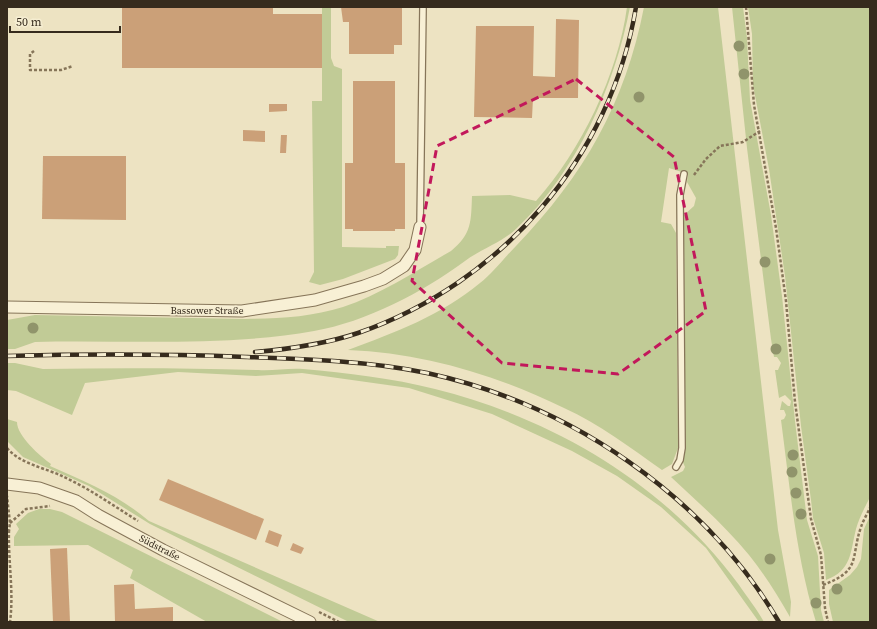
<svg xmlns="http://www.w3.org/2000/svg" width="877" height="629" font-family="'Source Serif 4',serif">
	<rect width="100%" height="100%" fill="#ede3c2"/>
	<g fill="#c1cb96">
		<path d="M322 7H331V58L334 66 342 69V247L386 248V246H399L398 255 395 259 343 279 320 285 309 282 314 272 312 101H322Z"/>
		<path d="M627 7H630C615 85 576 173 517 228 503 242 481 249 465 261 423 292 366 322 314 331 225 347 126 340 35 342L15 349H7V320L35 315C87 316 140 317 192 318 243 319 295 322 343 307 380 295 417 270 451 251 472 234 471 221 472 196L510 195 536 201C581 151 618 74 627 7Z"/>
		<path d="M644 7H718L778 530 791 602 790 617C778 596 765 575 749 555 726 527 698 502 671 477L683 471 685 467 682 460 685 448 684 215 694 206 696 198 687 182 688 174 669 168 661 222 671 224 676 233 678 448 672 464 662 470C631 448 599 424 564 408 496 375 424 353 348 350 394 333 442 315 480 283 493 273 504 258 516 246 584 175 625 104 644 7Z"/>
		<path d="M732 7H743L747 38 750 100 771 215 782 296 795 421 807 520 818 556 821 610 824 622H816C796 557 790 488 781 420L784 419 786 415 784 410H780L782 401 788 406H790L791 401 785 395 779 398 775 370H778L781 363 777 357H774L771 339 747 148Z"/>
		<path d="M748 7H870V497C865 507 859 518 856 529 850 553 852 570 826 580L824 553 813 518 811 500 801 426 785 276 769 169 753 85 752 34Z"/>
		<path d="M7 363H15L43 369C115 368 186 368 258 370 273 371 288 368 303 369 347 373 392 378 435 389 555 419 666 485 739 585 747 597 757 609 764 622H759L706 548 661 507 617 476 572 451 492 414 409 388 302 373 256 376 178 372 85 383 72 415 16 391 7 390Z"/>
		<path d="M7 419 17 422C17 436 40 456 51 464L50 466C88 483 117 494 149 521L380 622H349L150 524 89 486 23 457 7 441Z"/>
		<path d="M39 509H50L62 512 283 622H207L130 578 133 570 88 545 14 546V537L19 529 16 524 28 513Z"/>
		<path d="M870 516V622H833L829 604V590L850 575 857 567 861 559 864 529Z"/>
	</g>
	<g fill="#cba078">
		<path d="M122 7H273V14H322V68H122Z"/>
		<path d="M341 7H402V45H394V54H349V22H343Z"/>
		<path d="M556 19 579 20 578 98H533L532 118 474 117 476 26H534L533 76 555 77Z"/>
		<path d="M353 81H395V163H405V229H395V231H353V229H345V163H353Z"/>
		<path d="M269 104H287V111L269 112Z"/>
		<path d="M243 130 265 131V142L243 141Z"/>
		<path d="M281 135H287L286 153H280Z"/>
		<path d="M43 156H126V220L42 219Z"/>
		<path d="M168 479 264 519 256 540 159 500Z"/>
		<path d="M269 530 282 535 278 547 265 542Z"/>
		<path d="M293 543 304 548 301 554 290 550Z"/>
		<path d="M67 548 70 622H53L50 549Z"/>
		<path d="M134 584 135 609 173 607V622H115L114 585Z"/>
	</g>
	<g fill="none" stroke-linecap="round" stroke-linejoin="round">
		<defs>
			<g id="service">
				<path d="M420 227 423 7"/>
				<path d="M676 467 680 460 682 448 680 195 684 174"/>
			</g>
			<g id="minor">
				<path d="M7 307 242 311 315 300 364 286 383 279 404 266 415 250 420 227"/>
				<path d="M7 484 39 488 76 501 98 515 163 550 310 622"/>
			</g>
		</defs>
		<use href="#service" stroke="#867559" stroke-width="8"/>
		<use href="#minor" stroke="#867559" stroke-width="13"/>
		<g stroke="#867559" stroke-width="2.5" stroke-dasharray="3 2" stroke-linecap="butt">
			<path d="M746 7 754 105 776 228 786 301 795 402 811 519 821 555 825 608 828 622"/>
			<path d="M34 51 30 54V70H61L73 66"/>
			<path d="M694 175 706 159 720 146 743 142 760 131"/>
			<path d="M7 448C20 464 46 468 64 477 90 489 114 506 138 521"/>
			<path d="M10 523 26 509 50 506"/>
			<path d="M9 530C8 561 14 591 10 622"/>
			<path d="M7 531 9 530 10 523 7 496"/>
			<path d="M823 585C862 570 850 559 861 527 863 521 867 514 870 508"/>
			<path d="M319 612 339 622"/>
		</g>
		<use href="#service" stroke="#f8f0d5" stroke-width="5.5"/>
		<use href="#minor" stroke="#f8f0d5" stroke-width="11"/>
		<defs>
			<g id="rail">
				<path d="M255 352C290 349 325 344 358 333 502 283 611 157 636 7"/>
				<path d="M7 356C87 354 166 354 246 357 306 359 368 361 427 373 570 404 705 496 779 622"/>
			</g>
		</defs>
		<use href="#rail" stroke="#362b1d" stroke-width="4.5"/>
		<use href="#rail" stroke="#f5edd1" stroke-width="3" stroke-dasharray="9" stroke-linecap="butt"/>
	</g>
	<g fill="#90946b">
		<circle cx="739" cy="46" r="5.5"/>
		<circle cx="744" cy="74" r="5.5"/>
		<circle cx="639" cy="97" r="5.5"/>
		<circle cx="765" cy="262" r="5.5"/>
		<circle cx="33" cy="328" r="5.5"/>
		<circle cx="776" cy="349" r="5.5"/>
		<circle cx="793" cy="455" r="5.5"/>
		<circle cx="792" cy="472" r="5.5"/>
		<circle cx="796" cy="493" r="5.5"/>
		<circle cx="801" cy="514" r="5.5"/>
		<circle cx="770" cy="559" r="5.5"/>
		<circle cx="837" cy="589" r="5.5"/>
		<circle cx="816" cy="603" r="5.5"/>
	</g>
	<path fill="none" stroke="#c2185b" stroke-width="3" stroke-dasharray="8 5" stroke-linejoin="round" d="M576 79 674 157 706 311 618 374 502 363 412 281 437 146Z"/>
	<g text-anchor="middle" stroke-width="3" stroke-linejoin="round" paint-order="stroke">
		<g font-size="10" fill="#362b1d" stroke="#f5edd1">
			<text x="207" y="314">Bassower Straße</text>
			<text transform="translate(160 547) rotate(27)" y="4">Südstraße</text>
		</g>
	</g>
	<rect width="877" height="629" fill="none" stroke="#362b1d" stroke-width="16"/>
	<path d="M10 26v6h110v-6" fill="none" stroke="#362b1d" stroke-width="2"/>
	<text x="16" y="26" font-size="12" fill="#362b1d" stroke="#f5edd1" stroke-width="3" paint-order="stroke">50 m</text>
</svg>
